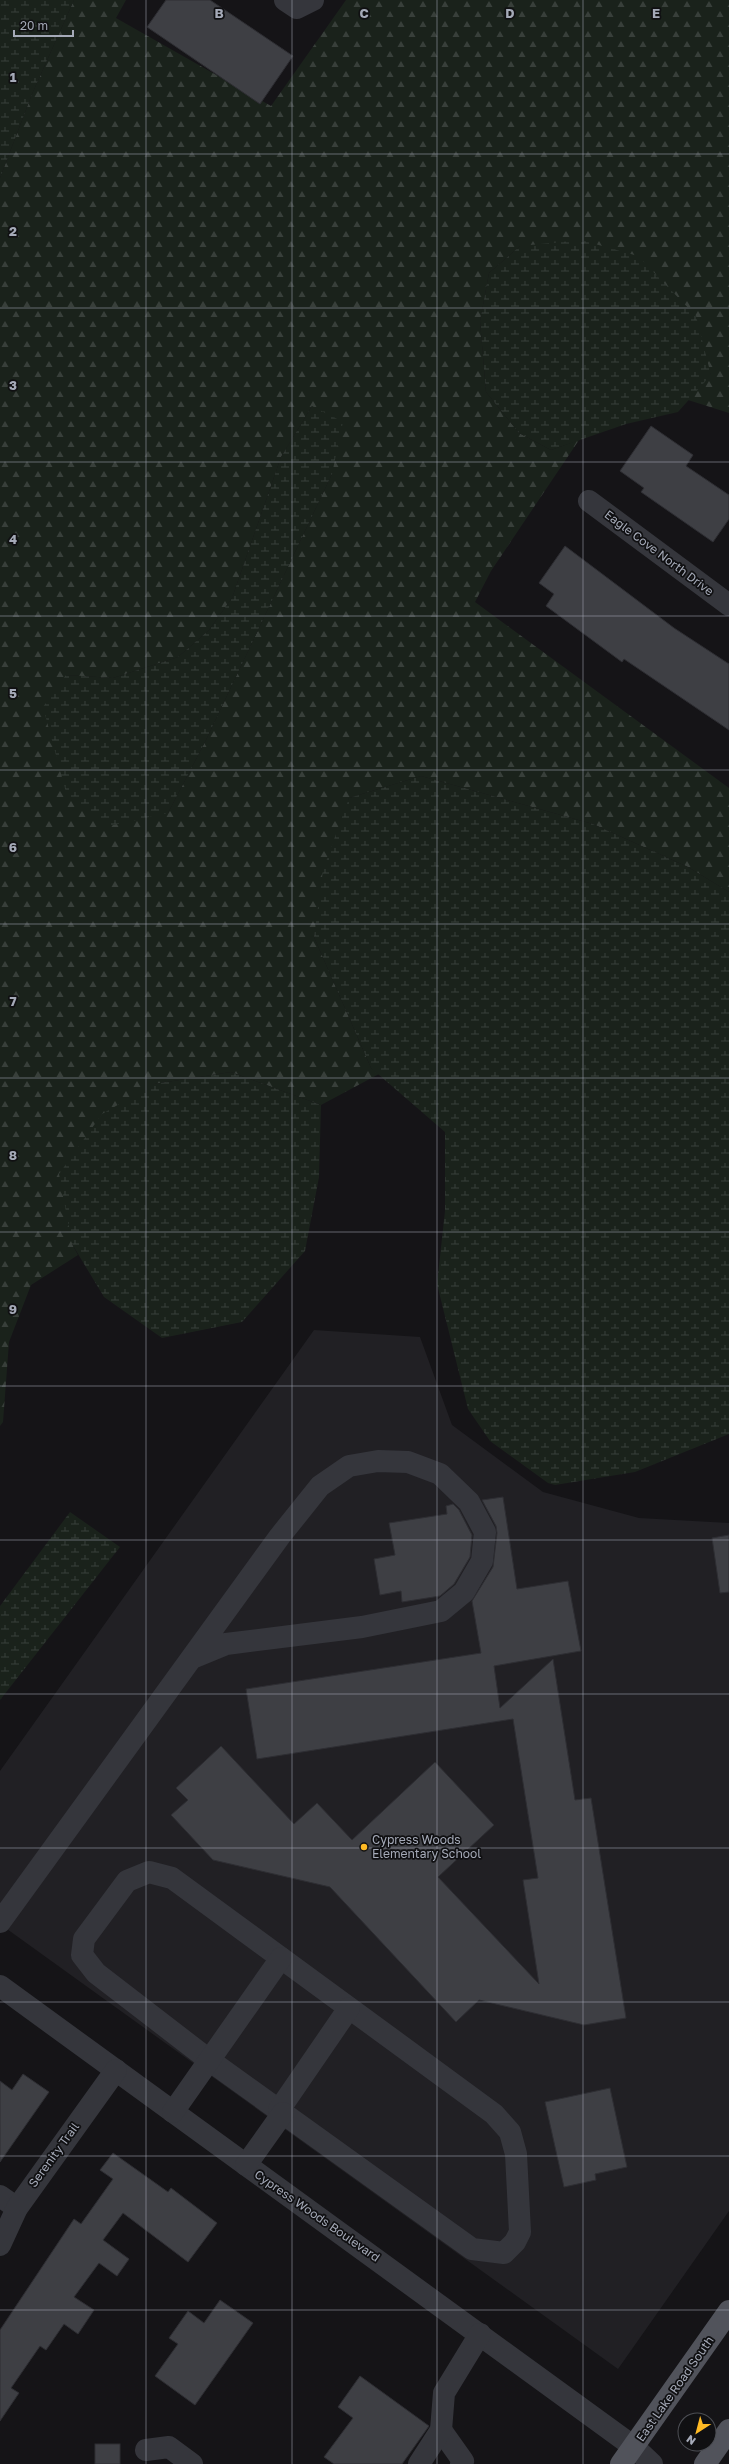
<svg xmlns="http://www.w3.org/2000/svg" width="729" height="2464" font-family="'Golos Text',sans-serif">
	<defs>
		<pattern id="forest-firs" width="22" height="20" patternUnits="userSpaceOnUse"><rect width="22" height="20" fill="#1a221b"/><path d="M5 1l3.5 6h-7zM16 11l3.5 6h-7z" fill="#383f3a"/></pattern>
		<pattern id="wetland-marsh" width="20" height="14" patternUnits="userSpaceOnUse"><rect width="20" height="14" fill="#1a221b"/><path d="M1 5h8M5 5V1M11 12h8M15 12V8" fill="none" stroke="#383f3a"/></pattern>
	</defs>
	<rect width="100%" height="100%" fill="#151417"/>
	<path fill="#212024" d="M314 1330 420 1337 452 1425 543 1492 639 1518 729 1523V2211L618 2369 0 1924V1771Z"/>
	<path fill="url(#forest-firs)" fill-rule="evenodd" d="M74 0H126L116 18 271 106 346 0H729V413L688 400 711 374 520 246 489 273 480 321 486 392 519 433 551 450 579 440 491 571 475 602 729 788V892L688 867 593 824 421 776 349 798 314 937 371 1068 379 1074 321 1105 231 1072 154 1084 72 1244 78 1255 31 1285 9 1342 3 1422 0 1426V178L32 94ZM312 406 332 474 205 742 168 813 66 675 113 678 178 657 209 630 232 598 281 457Z"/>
	<g fill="url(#wetland-marsh)">
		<path d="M0 0H74L32 94 0 178Z"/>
		<path d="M581 240 638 256 696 316 711 375 678 412 626 424 551 450 519 433 486 392 480 321 489 273 520 246Z"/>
		<path d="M312 406 343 422 332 474 205 742 168 813 109 826 67 796 43 707 66 675 113 678 178 657 209 630 232 598 281 457Z"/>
		<path d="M421 776 593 824 688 867 729 892V1434L635 1472 555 1485 548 1483 490 1441 468 1409 437 1284 445 1211V1132L371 1068 314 937 323 870 349 798Z"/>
		<path d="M231 1072 321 1105 319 1177 305 1251 242 1322 162 1338 104 1297 72 1244 59 1174 102 1114 154 1084Z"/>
		<path d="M70 1512 120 1547 0 1700V1606Z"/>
	</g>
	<g fill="#3e3f44" stroke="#2e2e33">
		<path d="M166 0H210L293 56 260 104 147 27Z"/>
		<path d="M651 426 693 455 686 466 729 495V519L713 542 641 492 644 488 620 471Z"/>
		<path d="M565 546 674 628 729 664V730L624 659 622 662 546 606 554 594 539 583Z"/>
		<path d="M503 1497 517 1589 568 1581 581 1651 494 1666 500 1708 553 1659 575 1800 591 1798 626 2018 584 2025 479 2000 456 2022 330 1887 213 1860 171 1815 188 1800 176 1788 221 1746 294 1824 317 1803 352 1840 435 1762 494 1825 438 1877 539 1984 523 1880 538 1878 513 1719 257 1759 246 1689 481 1653 472 1601 493 1567 497 1533 496 1526 482 1500Z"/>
		<path d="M453 1504 459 1510 472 1535 470 1557 454 1584 440 1596 402 1602 401 1591 380 1595 374 1559 395 1555 389 1523 447 1514 446 1506Z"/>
		<path d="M729 1535V1592L720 1593 712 1538Z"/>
		<path d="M23 2074 49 2092 0 2162V2081L12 2090Z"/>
		<path d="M610 2088 627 2167 595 2174 596 2180 564 2187 545 2102Z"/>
		<path d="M113 2153 168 2192 171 2188 217 2223 188 2262 123 2213 103 2240 129 2259 117 2276 99 2263 74 2297 94 2310 78 2334 64 2324 46 2350 40 2346 11 2388 19 2393 0 2421V2330L74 2219 81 2224 113 2179 100 2170Z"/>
		<path d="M220 2300 253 2323 195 2405 155 2376 178 2344 169 2338 188 2311 204 2323Z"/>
		<path d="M360 2376 429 2426 402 2464H334L324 2457 353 2418 338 2407Z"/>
		<rect x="95" y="2444" width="25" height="20"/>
	</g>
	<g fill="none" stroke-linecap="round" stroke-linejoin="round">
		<g stroke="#35363c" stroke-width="22">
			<path d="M285 0 297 8 313 0"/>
			<path d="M589 501 729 605"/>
			<path d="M149 1872 172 1878 494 2114 510 2132 516 2154 520 2232 515 2242 504 2253 472 2249 209 2060 96 1973 82 1955 84 1939 127 1881Z"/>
			<path d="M0 1922 280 1536 320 1486 349 1466 378 1461 408 1462 440 1474 469 1502 485 1532 482 1561 464 1592 441 1611 362 1627 226 1644 192 1658"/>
			<path d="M0 1986 634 2447 652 2464"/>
			<path d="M279 2110 349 2008"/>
			<path d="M173 2112 281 1958"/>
			<path d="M246 2165 283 2113"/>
			<path d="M0 2196 17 2208"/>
			<path d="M0 2245 17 2208 116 2070"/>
			<path d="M441 2430 463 2461 461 2464"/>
			<path d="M146 2450 169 2447 192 2464"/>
			<path d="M419 2464 441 2430 444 2393 480 2334"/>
		</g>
		<g stroke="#51535b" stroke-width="22">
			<path d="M621 2464 729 2311"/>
			<path d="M705 2464 729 2430"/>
		</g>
	</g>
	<path fill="none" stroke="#a5aab8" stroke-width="1" stroke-opacity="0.55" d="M146 0V2464M292 0V2464M437 0V2464M583 0V2464M0 154H729M0 308H729M0 462H729M0 616H729M0 770H729M0 924H729M0 1078H729M0 1232H729M0 1386H729M0 1540H729M0 1694H729M0 1848H729M0 2002H729M0 2156H729M0 2310H729"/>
	<circle fill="#ffba24" stroke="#101012" stroke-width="1.5" cx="364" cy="1847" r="4"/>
	<g text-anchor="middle" stroke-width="3.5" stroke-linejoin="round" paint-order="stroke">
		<g font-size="12" fill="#a5aab8" stroke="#101012">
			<text transform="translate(659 553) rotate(37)" y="4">Eagle Cove North Drive</text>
			<text transform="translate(54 2155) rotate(-54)" y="4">Serenity Trail</text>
			<text transform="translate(317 2216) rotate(35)" y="4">Cypress Woods Boulevard</text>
			<text transform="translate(675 2389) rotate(-55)" y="4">East Lake Road South</text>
		</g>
		<g font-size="12" fill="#a5aab8" stroke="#101012" text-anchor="start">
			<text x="372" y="1844">Cypress Woods<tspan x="372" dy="14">Elementary School</tspan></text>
		</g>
	</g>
	<g font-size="13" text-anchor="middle" font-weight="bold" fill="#a5aab8" stroke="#101012" stroke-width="3.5" stroke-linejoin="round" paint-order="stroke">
		<text x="219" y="18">B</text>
		<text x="364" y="18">C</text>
		<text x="510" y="18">D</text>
		<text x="656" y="18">E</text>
		<text x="13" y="82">1</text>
		<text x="13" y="236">2</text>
		<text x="13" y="390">3</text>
		<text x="13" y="544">4</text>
		<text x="13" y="698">5</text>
		<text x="13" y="852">6</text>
		<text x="13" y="1006">7</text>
		<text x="13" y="1160">8</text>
		<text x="13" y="1314">9</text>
	</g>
	<g transform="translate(697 2432) rotate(216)"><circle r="19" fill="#101012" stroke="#4c4e54"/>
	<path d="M0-3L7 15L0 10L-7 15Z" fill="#ffba24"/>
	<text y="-6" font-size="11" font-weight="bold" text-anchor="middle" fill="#a5aab8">N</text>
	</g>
	<path d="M14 30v6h59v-6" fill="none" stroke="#a5aab8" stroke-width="2"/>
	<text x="20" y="30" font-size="12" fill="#a5aab8" stroke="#101012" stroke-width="3" paint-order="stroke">20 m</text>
</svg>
